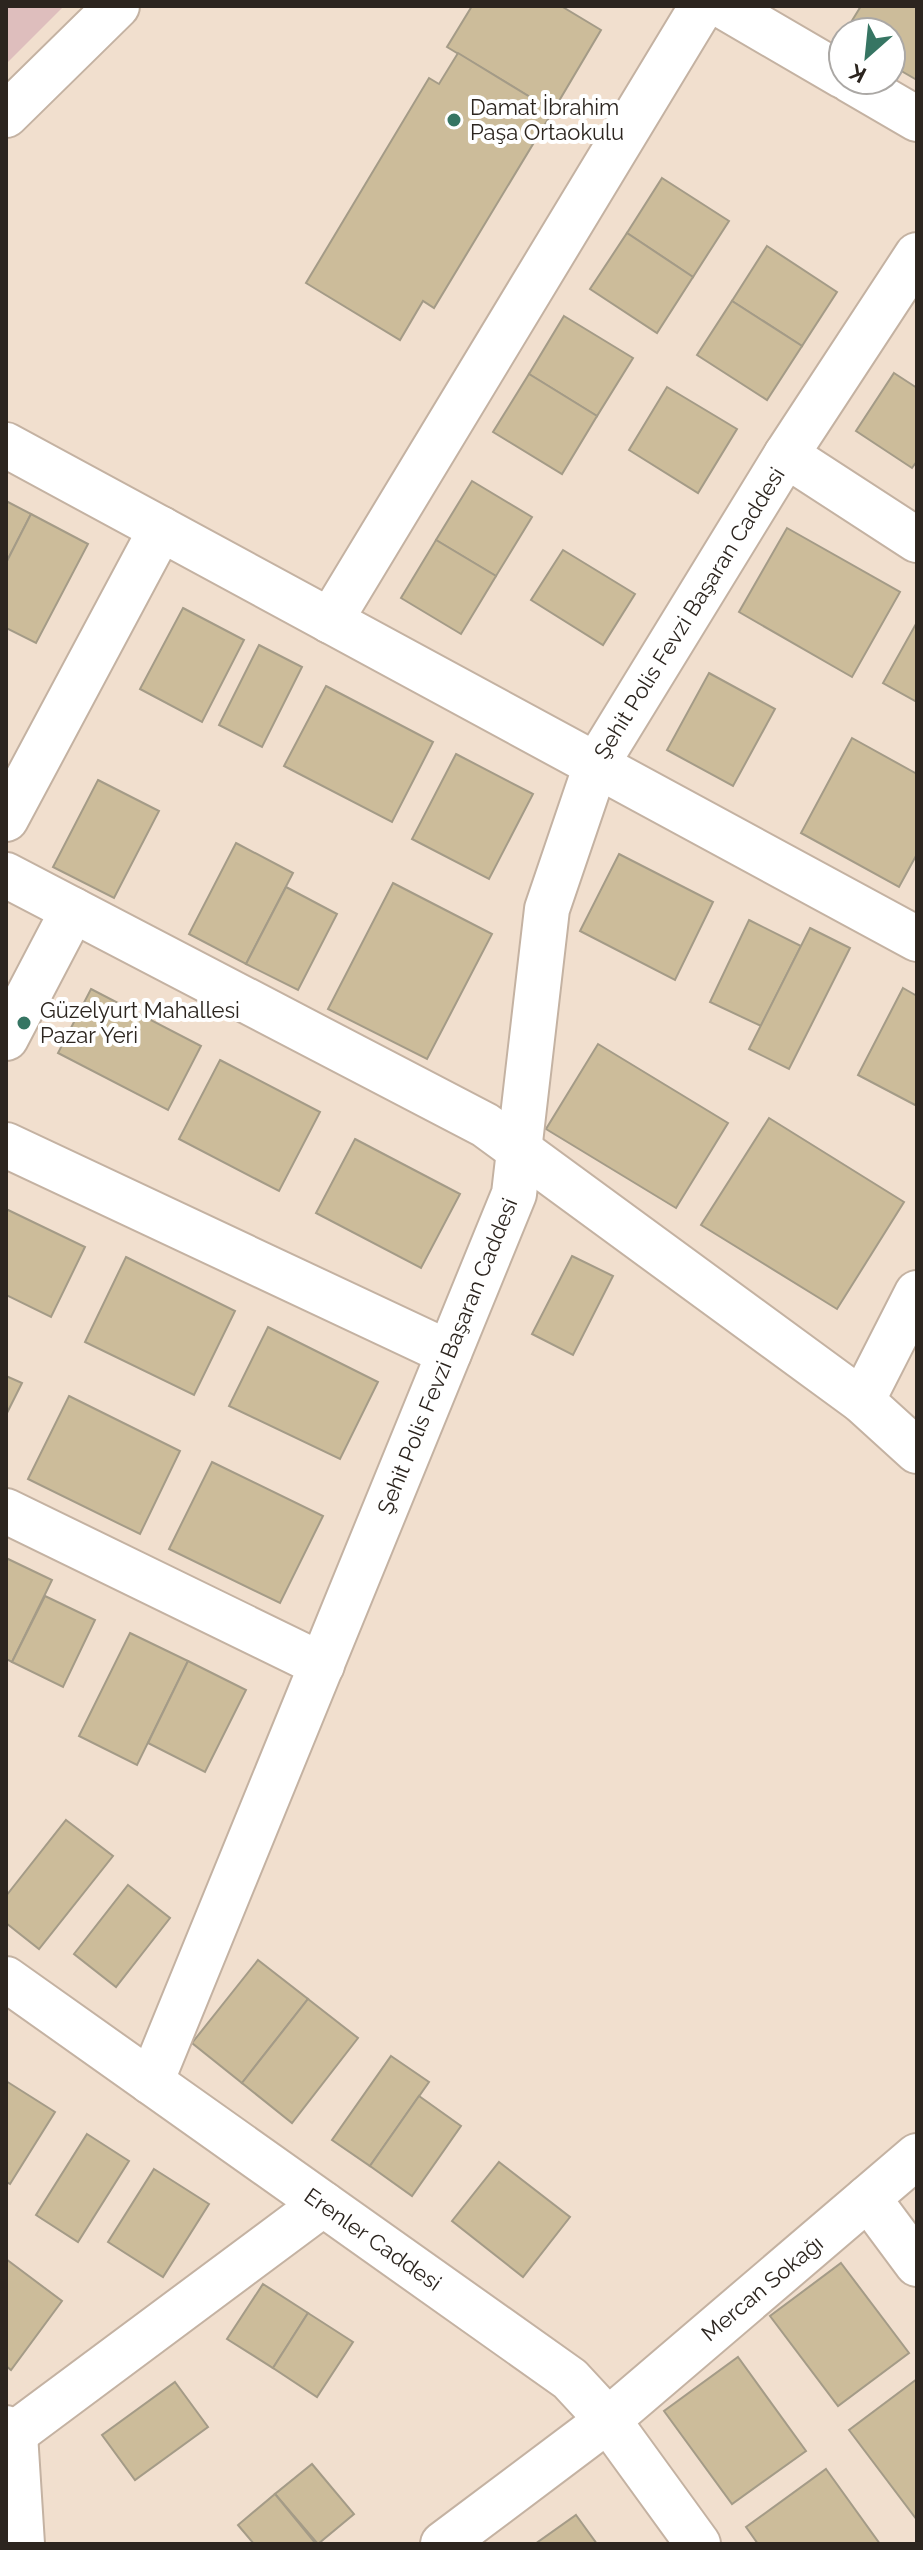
<svg xmlns="http://www.w3.org/2000/svg" width="923" height="2550" font-family="Raleway,sans-serif">
	<rect width="100%" height="100%" fill="#f1dfce"/>
	<path fill="#debebd" d="M6 6H64L6 64Z"/>
	<g fill="#ccbc9a" stroke="#a49b87" stroke-width="2">
		<path d="M472 6H561L601 30 553 111 447 47Z"/>
		<path d="M861 6H917V80L891 65V32H845Z"/>
		<path d="M458 53 553 111 434 308 423 301 400 340 306 283 429 78 439 84Z"/>
		<path d="M662 178 729 221 693 277 627 233Z"/>
		<path d="M627 233 693 277 657 333 590 289Z"/>
		<path d="M767 246 837 292 802 346 732 301Z"/>
		<path d="M732 301 802 346 767 400 697 355Z"/>
		<path d="M564 316 633 358 597 416 529 374Z"/>
		<path d="M894 373 917 388V461L912 468 856 431Z"/>
		<path d="M529 374 597 416 562 474 493 432Z"/>
		<path d="M667 387 737 429 698 493 629 450Z"/>
		<path d="M472 481 532 517 496 576 436 540Z"/>
		<path d="M6 501 31 514 6 563Z"/>
		<path d="M31 514 88 544 36 643 6 628V563Z"/>
		<path d="M787 528 900 592 852 677 739 612Z"/>
		<path d="M436 540 496 576 461 634 401 598Z"/>
		<path d="M563 550 635 594 603 645 531 600Z"/>
		<path d="M183 608 244 640 202 722 140 689Z"/>
		<path d="M917 622V702L883 683Z"/>
		<path d="M259 645 302 667 262 747 219 725Z"/>
		<path d="M709 673 775 709 733 786 667 750Z"/>
		<path d="M326 686 433 742 392 822 284 766Z"/>
		<path d="M852 738 917 774V854L899 887 801 833Z"/>
		<path d="M456 754 533 794 489 879 412 839Z"/>
		<path d="M98 780 159 811 114 898 53 867Z"/>
		<path d="M236 843 293 873 246 964 189 934Z"/>
		<path d="M619 854 713 902 675 980 580 931Z"/>
		<path d="M393 883 492 934 427 1059 328 1009Z"/>
		<path d="M286 887 337 914 298 990 246 964Z"/>
		<path d="M749 920 801 946 761 1026 710 1002Z"/>
		<path d="M810 928 850 948 789 1069 749 1049Z"/>
		<path d="M903 988 917 996V1106L858 1075Z"/>
		<path d="M91 989 201 1046 168 1110 58 1053Z"/>
		<path d="M598 1044 728 1123 676 1208 546 1129Z"/>
		<path d="M220 1060 320 1112 279 1191 179 1139Z"/>
		<path d="M769 1118 904 1202 837 1309 701 1225Z"/>
		<path d="M355 1139 460 1194 421 1268 316 1213Z"/>
		<path d="M6 1209 85 1247 51 1317 6 1295Z"/>
		<path d="M572 1256 613 1276 573 1355 532 1334Z"/>
		<path d="M126 1257 235 1311 194 1395 85 1342Z"/>
		<path d="M268 1327 378 1382 340 1459 229 1406Z"/>
		<path d="M6 1376 22 1383 6 1415Z"/>
		<path d="M69 1396 180 1451 140 1534 28 1479Z"/>
		<path d="M212 1462 323 1516 280 1603 169 1549Z"/>
		<path d="M6 1558 52 1580 12 1662 6 1659Z"/>
		<path d="M45 1596 95 1620 63 1687 12 1662Z"/>
		<path d="M130 1633 188 1661 137 1765 79 1736Z"/>
		<path d="M188 1661 246 1690 205 1772 148 1743Z"/>
		<path d="M66 1820 113 1856 39 1949 6 1923V1896Z"/>
		<path d="M128 1885 170 1918 116 1987 74 1954Z"/>
		<path d="M258 1960 308 1999 242 2083 192 2043Z"/>
		<path d="M308 1999 358 2038 292 2123 242 2083Z"/>
		<path d="M391 2056 429 2082 370 2166 332 2140Z"/>
		<path d="M6 2081 55 2112 10 2184 6 2182Z"/>
		<path d="M419 2096 461 2126 412 2196 370 2166Z"/>
		<path d="M87 2134 129 2161 78 2242 36 2215Z"/>
		<path d="M499 2162 570 2217 523 2277 452 2221Z"/>
		<path d="M154 2169 209 2204 163 2277 108 2242Z"/>
		<path d="M6 2259 62 2301 11 2370 6 2366Z"/>
		<path d="M841 2263 909 2353 838 2406 770 2316Z"/>
		<path d="M263 2284 308 2313 273 2368 227 2339Z"/>
		<path d="M308 2313 353 2342 317 2397 273 2368Z"/>
		<path d="M738 2357 806 2451 732 2504 664 2411Z"/>
		<path d="M917 2379V2520L849 2430Z"/>
		<path d="M175 2382 208 2427 135 2480 102 2435Z"/>
		<path d="M312 2464 354 2514 318 2544 275 2494Z"/>
		<path d="M826 2469 880 2544H758L746 2527Z"/>
		<path d="M275 2494 316 2544H254L238 2525Z"/>
		<path d="M576 2515 597 2544H535Z"/>
	</g>
	<g fill="none" stroke-linecap="round" stroke-linejoin="round">
		<defs>
			<g id="minor">
				<path d="M723 6 843 76"/>
				<path d="M850 80 917 119"/>
				<path d="M6 115 117 6"/>
				<path d="M6 445 917 939"/>
				<path d="M786 455 917 540"/>
				<path d="M330 621 702 6"/>
				<path d="M6 819 161 529"/>
				<path d="M6 875 485 1125 862 1401 917 1451"/>
				<path d="M6 1038 73 910"/>
				<path d="M6 1145 449 1353"/>
				<path d="M862 1401 917 1293"/>
				<path d="M6 1511 322 1665"/>
				<path d="M6 1979 570 2379 608 2420 698 2544"/>
				<path d="M151 2082 514 1194 547 909 596 765 786 455 917 255"/>
				<path d="M868 2198 917 2264"/>
				<path d="M6 2428 15 2434 22 2544"/>
				<path d="M6 2440 323 2204"/>
				<path d="M443 2544 608 2420 917 2156"/>
			</g>
		</defs>
		<use href="#minor" stroke="#c4b2a2" stroke-width="48"/>
		<use href="#minor" stroke="#fff" stroke-width="44"/>
	</g>
	<g fill="#367563" stroke="#fff" stroke-width="3">
		<circle cx="454" cy="120" r="8"/>
		<circle cx="24" cy="1023" r="8"/>
	</g>
	<g text-anchor="middle" stroke-width="8" stroke-linejoin="round" paint-order="stroke">
		<g font-size="22" fill="#2c251f" stroke="#fff" text-anchor="start">
			<text x="470" y="115">Damat İbrahim<tspan x="470" dy="25">Paşa Ortaokulu</tspan></text>
			<text x="40" y="1018">Güzelyurt Mahallesi<tspan x="40" dy="25">Pazar Yeri</tspan></text>
		</g>
		<g font-size="22" fill="#2c251f" stroke="#fff">
			<text transform="translate(689 613) rotate(-58)" y="8">Şehit Polis Fevzi Başaran Caddesi</text>
			<text transform="translate(447 1356) rotate(-68)" y="8">Şehit Polis Fevzi Başaran Caddesi</text>
			<text transform="translate(373 2239) rotate(35)" y="8">Erenler Caddesi</text>
			<text transform="translate(762 2288) rotate(-40)" y="8">Mercan Sokağı</text>
		</g>
	</g>
	<rect width="923" height="2550" fill="none" stroke="#2c251f" stroke-width="16"/>
	<g transform="translate(867 56) rotate(207)"><circle r="38" fill="#ffffff" stroke="#aba8a5" stroke-width="2"/>
	<path d="M0-6L14 30L0 20L-14 30Z" fill="#367563"/>
	<text y="-12" font-size="22" font-weight="bold" text-anchor="middle" fill="#2c251f">K</text>
	</g>
</svg>
